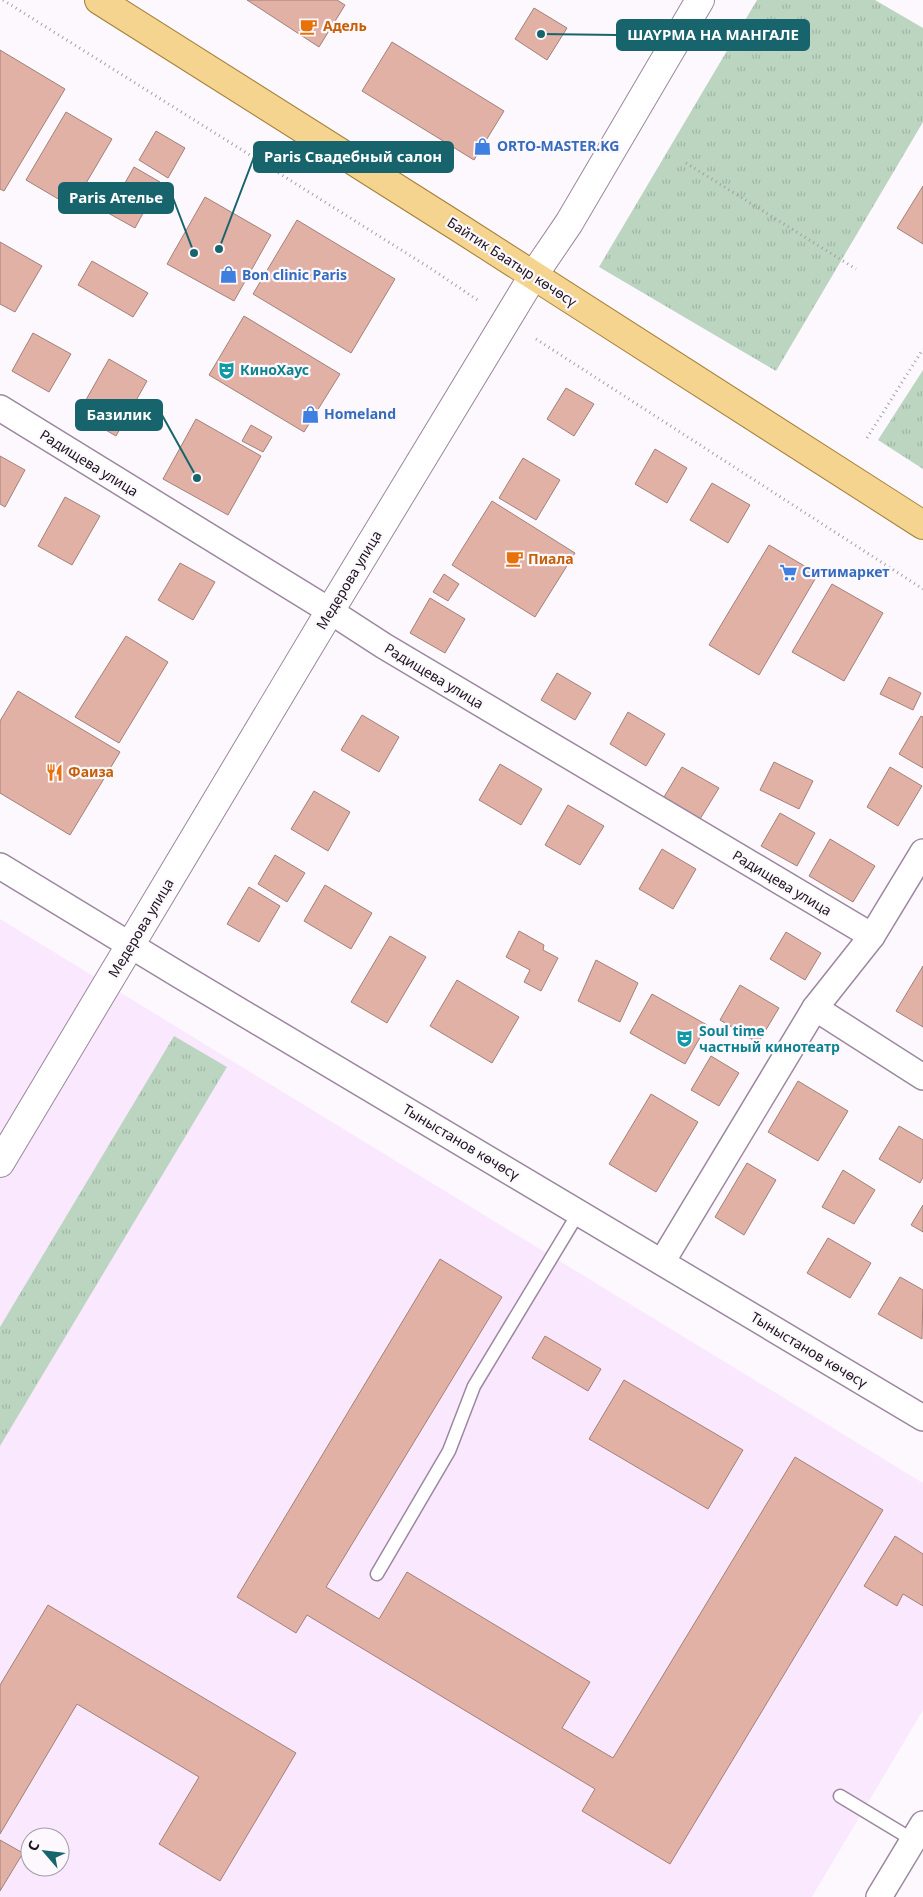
<svg xmlns="http://www.w3.org/2000/svg" width="923" height="1897" font-family="'Noto Sans',sans-serif">
	<defs>
		<pattern id="grass-tufts" width="24" height="20" patternUnits="userSpaceOnUse" patternTransform="scale(1.25)"><rect width="24" height="20" fill="#bbd5c1"/><path d="M3 7l-1-3M5 7V3M7 7l1-3M15 17l-1-3M17 17v-4M19 17l1-3" fill="none" stroke="#a0b6a5"/></pattern>
	</defs>
	<rect width="100%" height="100%" fill="#fdf8fe"/>
	<path fill="#fae9fe" fill-rule="evenodd" d="M0 919 923 1483V1710L812 1897H0ZM30 1837H60V1867H30Z"/>
	<g fill="url(#grass-tufts)">
		<path d="M757 0H875L923 28V122L776 371 599 267Z"/>
		<path d="M923 370V469L878 440Z"/>
		<path d="M174 1036 227 1067 0 1446V1327Z"/>
	</g>
	<g fill="#e1b1a5" stroke="#a38078">
		<path d="M247 0H337L345 5 319 47Z"/>
		<path d="M534 8 567 28 547 60 515 39Z"/>
		<path d="M392 42 504 111 474 160 362 91Z"/>
		<path d="M0 50 65 89 4 191 0 189Z"/>
		<path d="M66 112 112 139 72 207 26 180Z"/>
		<path d="M156 131 185 148 168 178 139 160Z"/>
		<path d="M134 167 160 182 135 228 108 213Z"/>
		<path d="M923 186V244L897 228Z"/>
		<path d="M205 197 271 235 234 301 167 264Z"/>
		<path d="M297 220 395 279 351 353 253 294Z"/>
		<path d="M0 242 42 266 15 312 0 304Z"/>
		<path d="M92 261 148 293 133 317 78 285Z"/>
		<path d="M244 316 340 374 304 432 209 375Z"/>
		<path d="M33 333 71 354 49 392 12 371Z"/>
		<path d="M109 359 147 381 116 436 78 414Z"/>
		<path d="M566 388 594 404 574 436 547 419Z"/>
		<path d="M196 419 261 456 228 515 163 479Z"/>
		<path d="M251 425 272 437 263 452 242 441Z"/>
		<path d="M655 449 687 468 667 503 635 484Z"/>
		<path d="M0 456 25 470 5 507 0 504Z"/>
		<path d="M523 458 560 480 536 520 499 498Z"/>
		<path d="M712 483 750 505 728 543 690 520Z"/>
		<path d="M65 497 100 516 72 565 38 546Z"/>
		<path d="M492 501 575 553 535 617 452 565Z"/>
		<path d="M769 545 818 574 759 675 709 645Z"/>
		<path d="M180 563 215 582 193 620 158 600Z"/>
		<path d="M444 574 459 584 448 601 433 592Z"/>
		<path d="M832 584 883 613 844 681 792 652Z"/>
		<path d="M430 598 465 619 445 653 410 633Z"/>
		<path d="M126 636 168 662 119 743 75 717Z"/>
		<path d="M557 673 591 693 575 720 541 700Z"/>
		<path d="M889 677 921 693 913 710 880 694Z"/>
		<path d="M18 691 120 752 70 835 0 793V721Z"/>
		<path d="M628 712 665 734 646 766 610 744Z"/>
		<path d="M362 715 399 737 379 772 341 750Z"/>
		<path d="M921 716 923 717V768L899 754Z"/>
		<path d="M774 762 813 781 799 809 760 790Z"/>
		<path d="M500 764 542 789 521 825 479 800Z"/>
		<path d="M682 767 719 788 700 819 664 797Z"/>
		<path d="M890 767 922 786 898 826 867 807Z"/>
		<path d="M314 791 350 812 328 851 291 829Z"/>
		<path d="M568 805 604 826 580 865 545 845Z"/>
		<path d="M780 813 815 833 797 866 761 846Z"/>
		<path d="M830 839 875 866 853 902 809 876Z"/>
		<path d="M662 849 696 869 673 909 639 889Z"/>
		<path d="M275 855 305 873 287 902 258 884Z"/>
		<path d="M325 885 372 913 351 949 304 921Z"/>
		<path d="M249 887 280 906 259 942 227 924Z"/>
		<path d="M519 931 544 945 543 950 558 958 541 991 524 982 530 970 506 957Z"/>
		<path d="M786 932 821 953 805 980 770 959Z"/>
		<path d="M390 936 426 957 387 1023 351 1002Z"/>
		<path d="M596 960 638 983 620 1022 578 1001Z"/>
		<path d="M923 966V1027L896 1011Z"/>
		<path d="M457 980 519 1017 492 1063 430 1026Z"/>
		<path d="M740 985 779 1008 758 1043 720 1020Z"/>
		<path d="M652 994 707 1025 685 1064 630 1033Z"/>
		<path d="M711 1056 739 1073 719 1106 691 1090Z"/>
		<path d="M798 1081 848 1111 818 1161 768 1132Z"/>
		<path d="M651 1094 698 1122 656 1192 609 1164Z"/>
		<path d="M899 1126 923 1140V1177L920 1183 879 1159Z"/>
		<path d="M747 1163 776 1180 744 1235 715 1217Z"/>
		<path d="M843 1170 875 1190 854 1224 822 1207Z"/>
		<path d="M923 1205V1232L911 1225Z"/>
		<path d="M828 1238 871 1263 850 1298 807 1273Z"/>
		<path d="M440 1259 502 1297 326 1587 379 1619 407 1572 590 1682 562 1728 613 1758 795 1457 883 1510 670 1864 582 1811 595 1789 307 1615 296 1633 237 1597Z"/>
		<path d="M900 1277 923 1290 922 1339 878 1314Z"/>
		<path d="M545 1336 601 1369 588 1391 532 1358Z"/>
		<path d="M624 1380 743 1450 708 1509 589 1439Z"/>
		<path d="M895 1536 923 1554V1606L903 1594 897 1606 864 1586Z"/>
		<path d="M48 1605 296 1753 220 1881 159 1844 199 1777 77 1704 0 1834V1685Z"/>
		<path d="M0 1840 23 1853 0 1891Z"/>
	</g>
	<g fill="none" stroke-linecap="round" stroke-linejoin="round">
		<defs>
			<g id="service">
				<path d="M377 1574 449 1451 474 1386 579 1212"/>
				<path d="M840 1796 913 1840"/>
			</g>
			<g id="minor">
				<path d="M0 408 330 611 384 646 872 936"/>
				<path d="M0 866 181 976 923 1418"/>
				<path d="M815 1008 923 1077"/>
				<path d="M662 1262 815 1008 872 936 923 852"/>
				<path d="M879 1897 923 1824"/>
			</g>
			<path id="secondary" d="M0 1163 330 611 533 276 569 223 700 0"/>
			<path id="primary" d="M99 0 458 227 923 525"/>
		</defs>
		<use href="#service" stroke="#9c87a0" stroke-width="15"/>
		<use href="#minor" stroke="#9c87a0" stroke-width="28"/>
		<use href="#secondary" stroke="#9c87a0" stroke-width="30"/>
		<use href="#primary" stroke="#a37e37" stroke-width="30"/>
		<g stroke="#a49ea5" stroke-width="3" stroke-dasharray="1 4" stroke-linecap="butt">
			<path d="M3 0 430 268 479 301"/>
			<path d="M686 163 856 269"/>
			<path d="M536 339 923 589"/>
			<path d="M867 438 923 349"/>
		</g>
		<use href="#service" stroke="#fff" stroke-width="12"/>
		<use href="#minor" stroke="#fff" stroke-width="25"/>
		<use href="#secondary" stroke="#fff" stroke-width="28"/>
		<use href="#primary" stroke="#f4d48f" stroke-width="28"/>
	</g>
	<defs>
		<symbol id="cafe-bare" viewBox="-9 -9 18 18"><path d="M-5.5-4.5H6V0H3Q3 3.5 0 3.5H-2.5Q-5.5 3.5-5.5 0ZM3-3.2v2h1.7v-2ZM-6 4.5H4V6H-6Z" fill="#e8710a" stroke="#fdf8fe" stroke-width="2.5" paint-order="stroke"/></symbol>
		<symbol id="shop-bare" viewBox="-9 -9 18 18"><path d="M-5-2.5h2.3a2.7 3.5 0 0 1 5.4 0H5L5.5 6h-11ZM-1.5-2.5h3a1.5 2.3 0 0 0-3 0Z" fill="#3f7fe0" stroke="#fdf8fe" stroke-width="2.5" paint-order="stroke"/></symbol>
		<symbol id="theatre-bare" viewBox="-9 -9 18 18"><path d="M-5-5.5Q0-4 5-5.5V0Q5 5 0 6Q-5 5-5 0ZM-3.3-2.5H-1v1.5H-3.3ZM1-2.5H3.3v1.5H1ZM-2.8 1Q0 5.5 2.8 1Z" fill="#0f9aa8" stroke="#fdf8fe" stroke-width="2.5" paint-order="stroke"/></symbol>
		<symbol id="supermarket-bare" viewBox="-9 -9 18 18"><path d="M-6-5.5h2.5l.6 2H6L4.5 2H-2.5L-4.4-4H-6ZM-1.5 3.2a1.3 1.3 0 1 0 .1 0ZM3 3.2a1.3 1.3 0 1 0 .1 0Z" fill="#3f7fe0" stroke="#fdf8fe" stroke-width="2.5" paint-order="stroke"/></symbol>
		<symbol id="restaurant-bare" viewBox="-9 -9 18 18"><path d="M-5-6h1v4h1v-4h1v4h1v-4h1v5L-1.5 .5V6h-2V.5L-5-1ZM5-6V6H3V1.5H1.5Q1.5-4 5-6Z" fill="#e8710a" stroke="#fdf8fe" stroke-width="2.5" paint-order="stroke"/></symbol>
	</defs>
	<g fill-rule="evenodd">
		<use href="#cafe-bare" x="296" y="14" width="25" height="25"/>
		<use href="#shop-bare" x="470" y="134" width="25" height="25"/>
		<use href="#shop-bare" x="216" y="262" width="25" height="25"/>
		<use href="#theatre-bare" x="214" y="358" width="25" height="25"/>
		<use href="#shop-bare" x="298" y="402" width="25" height="25"/>
		<use href="#cafe-bare" x="502" y="546" width="25" height="25"/>
		<use href="#supermarket-bare" x="776" y="560" width="25" height="25"/>
		<use href="#restaurant-bare" x="42" y="760" width="25" height="25"/>
		<use href="#theatre-bare" x="672" y="1026" width="25" height="25"/>
	</g>
	<g text-anchor="middle" stroke-width="4.5" stroke-linejoin="round" paint-order="stroke">
		<g font-size="14" font-weight="bold" fill="#c56008" stroke="#fdf8fe" text-anchor="start">
			<text x="323" y="31">Адель</text>
			<text x="528" y="564">Пиала</text>
			<text x="68" y="777">Фаиза</text>
		</g>
		<g font-size="14" font-weight="bold" fill="#366cbe" stroke="#fdf8fe" text-anchor="start">
			<text x="497" y="151">ORTO-MASTER.KG</text>
			<text x="242" y="280">Bon clinic Paris</text>
			<text x="324" y="419">Homeland</text>
			<text x="802" y="577">Ситимаркет</text>
		</g>
		<g font-size="14" fill="#1c141d" stroke="#fdf8fe">
			<text transform="translate(512 262) rotate(33)" y="5">Байтик Баатыр көчөсү</text>
			<text transform="translate(89 463) rotate(32)" y="5">Радищева улица</text>
			<text transform="translate(349 580) rotate(-59)" y="5">Медерова улица</text>
			<text transform="translate(434 676) rotate(31)" y="5">Радищева улица</text>
			<text transform="translate(782 883) rotate(31)" y="5">Радищева улица</text>
			<text transform="translate(141 928) rotate(-59)" y="5">Медерова улица</text>
			<text transform="translate(461 1142) rotate(31)" y="5">Тыныстанов көчөсү</text>
			<text transform="translate(809 1350) rotate(31)" y="5">Тыныстанов көчөсү</text>
		</g>
		<g font-size="14" font-weight="bold" fill="#0d838f" stroke="#fdf8fe" text-anchor="start">
			<text x="240" y="375">КиноХаус</text>
			<text x="699" y="1036">Soul time<tspan x="699" dy="16">частный кинотеатр</tspan></text>
		</g>
	</g>
	<path fill="none" stroke="#17646d" stroke-width="2" d="M541 34L617 35M219 249L254 157M194 253L173 198M197 478L162 415"/>
	<g fill="#17646d" stroke="#fdf8fe" stroke-width="2">
		<circle cx="541" cy="34" r="5"/>
		<circle cx="219" cy="249" r="5"/>
		<circle cx="194" cy="253" r="5"/>
		<circle cx="197" cy="478" r="5"/>
	</g>
	<g fill="#17646d" stroke="#17646d" stroke-width="2">
		<rect x="617" y="20" width="192" height="30" rx="5"/>
		<rect x="254" y="142" width="199" height="30" rx="5"/>
		<rect x="59" y="183" width="114" height="30" rx="5"/>
		<rect x="76" y="400" width="86" height="30" rx="5"/>
	</g>
	<g font-size="15" text-anchor="middle" font-weight="bold" fill="#fff">
		<text x="713" y="40">ШАҮРМА НА МАНГАЛЕ</text>
		<text x="353" y="162">Paris Свадебный салон</text>
		<text x="116" y="203">Paris Ателье</text>
		<text x="119" y="420">Базилик</text>
	</g>
	<g transform="translate(45 1852) rotate(298)"><circle r="24" fill="#fdf8fe" stroke="#a39da4"/>
	<path d="M0-4L9 19L0 12L-9 19Z" fill="#17646d"/>
	<text y="-8" font-size="14" font-weight="bold" text-anchor="middle" fill="#1c141d">С</text>
	</g>
</svg>
